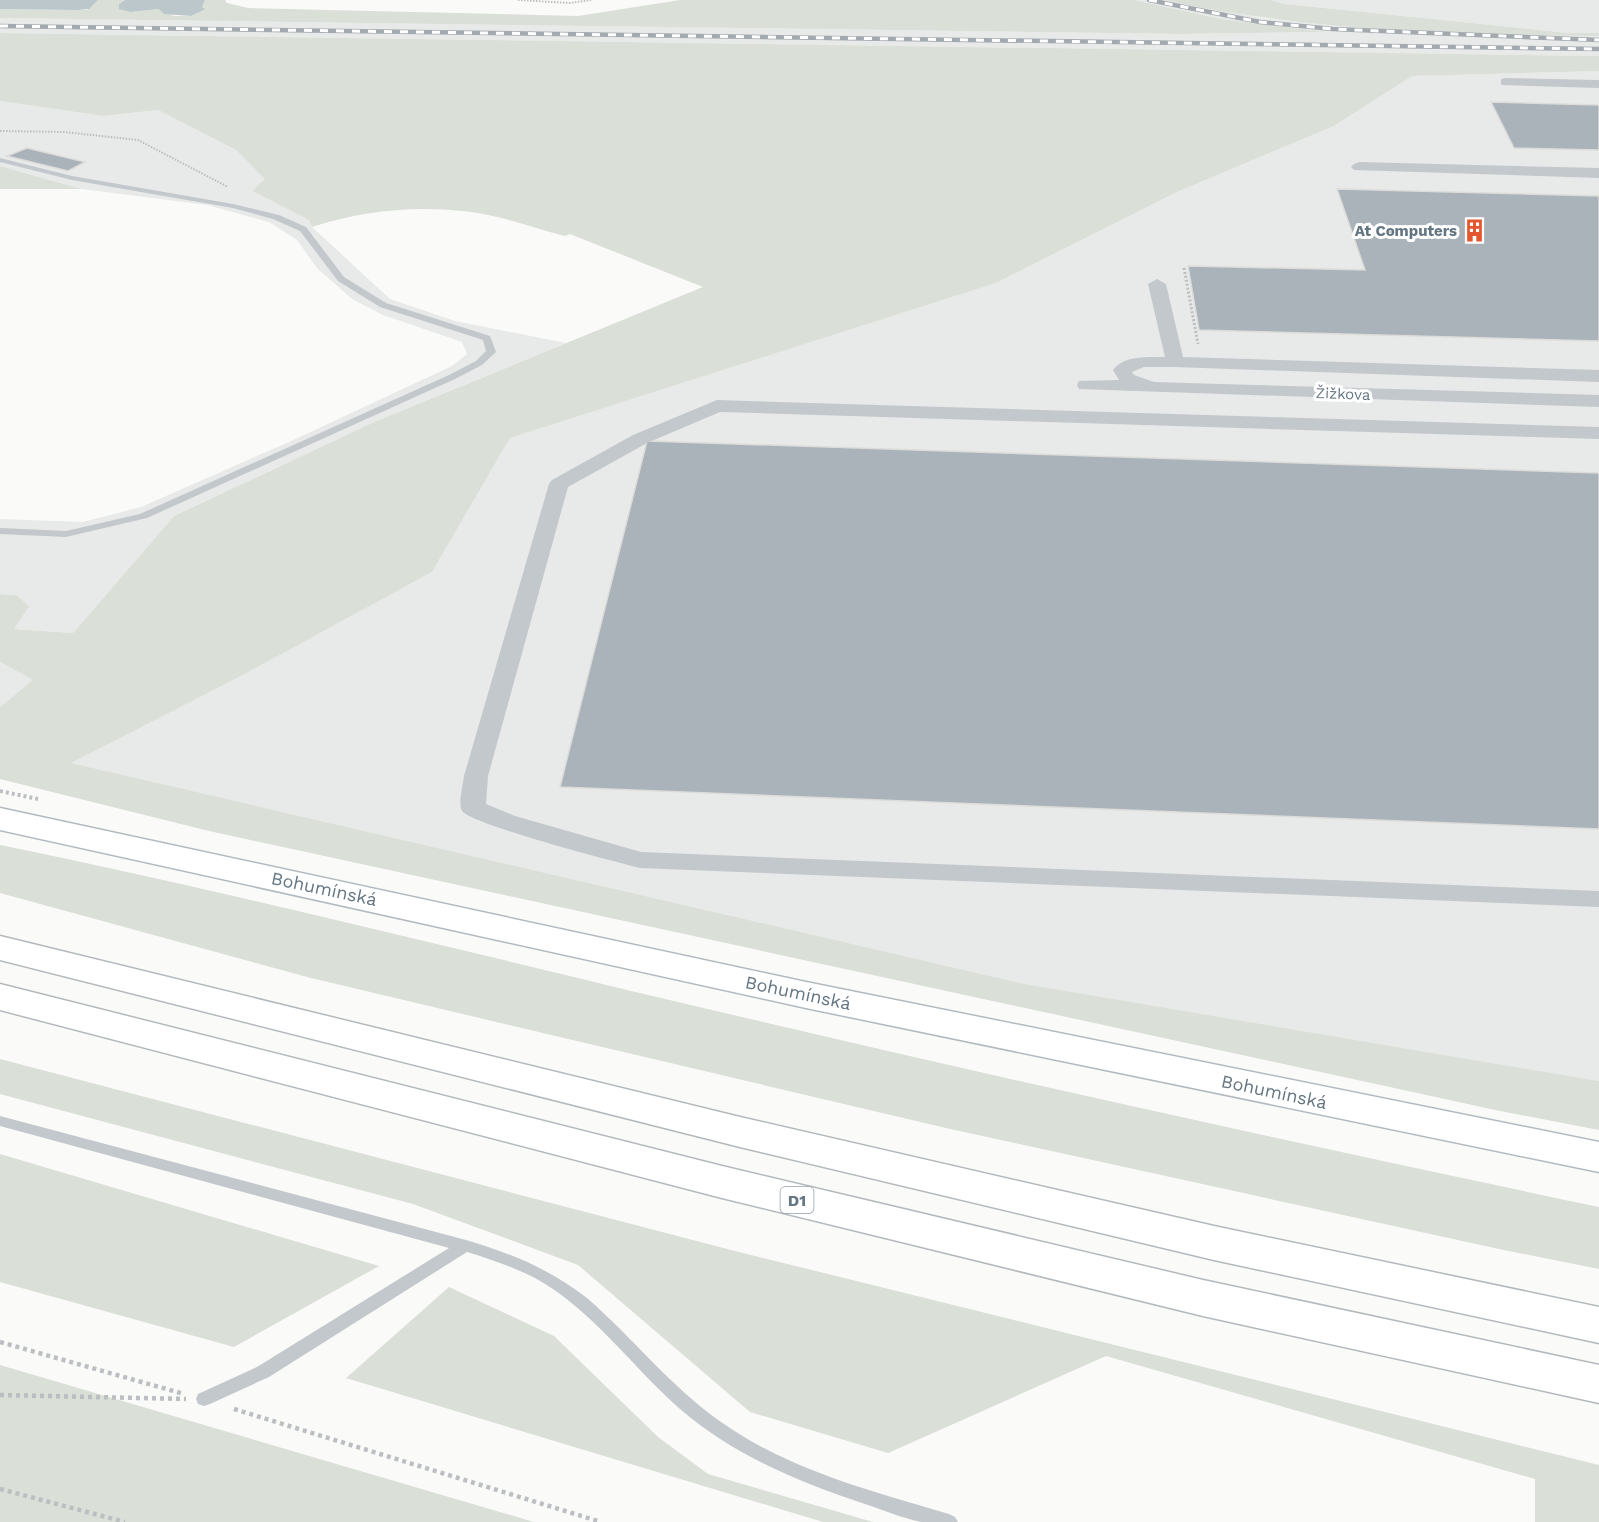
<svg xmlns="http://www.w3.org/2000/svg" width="1599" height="1522" font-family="'Work Sans',sans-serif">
	<rect width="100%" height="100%" fill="#fafaf8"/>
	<g fill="#e8e9e9">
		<path d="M1134 0H1164L1263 18 1328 25 1599 36V56L0 33V18L1181 34 1319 32 1221 19Z"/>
		<path d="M1271 0H1599V33H1569L1285 4Z"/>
		<path d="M1599 71V1081L1025 984 70 763 241 676 432 572 510 438 996 283 1177 192 1334 126 1412 76Z"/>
		<path d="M0 101 103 116 158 110 236 150 266 179 252 191 309 220 312 227 390 299 455 321 566 343 374 422 174 516 73 633 14 629 16 595 0 594V519L83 522 141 507 289 442 452 366 467 354 462 342 383 315 352 299 317 268 297 240 269 222 207 205 82 189 0 166Z"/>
		<path d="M0 662 33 680 0 707Z"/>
	</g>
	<g fill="#dadfd7">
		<path d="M98 0H125L119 4 131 12 159 9 174 16H191L204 8 202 7 205 0H225L227 3 248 8 578 16 680 0H1134L1221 19 1325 32 1181 34 0 18V9L87 10Z"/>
		<path d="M1164 0H1271L1285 4 1569 33H1599V36C1454 35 1307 31 1164 0Z"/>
		<path d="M0 33 1599 56V71L1412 76 1334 126 1177 192 996 283 510 438 432 572 241 676 71 763 1025 984 1599 1081V1130L1500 1111 209 831 0 779V707L33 680 0 662V594L16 595 29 606 14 629 73 633 174 516 374 422 703 287 570 234 565 236C534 228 502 216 471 212 417 205 364 210 312 227L309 220 252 191 265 179 236 150 158 110 103 116 0 101Z"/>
		<path d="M0 166 82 189H0Z"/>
		<path d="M0 845C250 896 498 960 746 1018 1030 1085 1314 1147 1599 1207V1269L1499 1249 946 1128 564 1038 311 978 0 893Z"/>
		<path d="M0 1059 731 1250 1599 1465V1522H1535V1479L1106 1356 888 1453 750 1412 578 1265 413 1204 0 1094Z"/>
		<path d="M0 1154 379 1266 234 1347 0 1282Z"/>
		<path d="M449 1287 554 1336 658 1437 708 1474 873 1522H823L346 1378Z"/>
		<path d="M0 1365 534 1522H0Z"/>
	</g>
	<g fill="#bbc7cb">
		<path d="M0 0H98L89 9 78 10 0 9Z"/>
		<path d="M125 0H205L202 7 205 9 191 16 164 14 159 9 131 12 119 9V4Z"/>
	</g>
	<g fill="#aab3b9" stroke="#dcdcda" stroke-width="1.5">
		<path d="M1491 102 1599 105V150L1514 148Z"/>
		<path d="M27 148 85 162 68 171 7 156Z"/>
		<path d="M1337 189 1599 196V341L1199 330 1188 266 1365 270Z"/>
		<path d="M647 441 1599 473V829L560 787Z"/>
	</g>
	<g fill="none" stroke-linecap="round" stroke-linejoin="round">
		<defs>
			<path id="secondary" d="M0 808 806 982 1599 1142V1172L806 1008 0 830Z"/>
			<g id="highway">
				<path d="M0 936 740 1117 1214 1226 1599 1307V1343L1214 1260 740 1147 0 960Z"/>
				<path d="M0 984 722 1166 1203 1280 1599 1365V1403L1203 1316 722 1198 0 1010Z"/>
			</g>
		</defs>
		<use href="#secondary" stroke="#b3babf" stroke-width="3"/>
		<use href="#highway" stroke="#b4b9bd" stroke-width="3"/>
		<g stroke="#bbbfc2" stroke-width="2" stroke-dasharray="1.5 1.5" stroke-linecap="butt">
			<path d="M518 0 570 3 591 0"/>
			<path d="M0 131 64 132 138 140 228 187"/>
		</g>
		<path stroke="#bbbfc2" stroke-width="3" stroke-dasharray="2 2" stroke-linecap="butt" d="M1184 268 1198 344"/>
		<path stroke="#bbbfc2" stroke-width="4" stroke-dasharray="3 3" stroke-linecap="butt" d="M0 791 38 799"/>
		<g stroke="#bbbfc2" stroke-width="4.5" stroke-dasharray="4 4" stroke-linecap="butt">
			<path d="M0 1342 184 1394"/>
			<path d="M0 1395 186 1399"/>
			<path d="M234 1409 601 1522"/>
			<path d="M0 1489 125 1522"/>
		</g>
		<g fill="#c3c8cc" fill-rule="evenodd">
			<path d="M0 158 72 176 233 204 279 215 306 227 344 277 386 303 490 336 496 352 482 365 455 379 147 518 66 537 0 534V528L66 531 140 514 449 375 476 361 486 351 483 340 380 307 338 281 300 231 273 219 233 208 72 180 0 162Z"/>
			<path d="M0 1116 466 1240C513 1254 549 1269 587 1298 633 1338 671 1387 721 1422 789 1470 871 1491 949 1514L955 1517 958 1522C946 1522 933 1522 921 1522 902 1518 883 1510 865 1504 799 1482 733 1455 680 1409 631 1366 593 1310 535 1278 513 1267 490 1259 467 1252L269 1377 210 1404 204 1406 198 1404 196 1399 198 1394 257 1367 449 1248 0 1126Z"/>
		</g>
		<g fill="#c3c8cc" fill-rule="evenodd">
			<path d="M1506 78 1599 80V88L1501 85V79Z"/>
			<path d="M1359 162 1599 168V178L1354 170 1351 167 1354 164Z"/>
			<path d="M1157 279 1166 284 1183 357 1599 370V382L1175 367H1144L1132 372 1134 375 1154 382 1599 395V407L1079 389 1077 385 1079 381 1119 380 1113 370C1124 355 1148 357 1165 357L1148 284Z"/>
			<path d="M717 400 1599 427V439L720 412 647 443 568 487 488 776 486 804 515 816 641 852 1599 891V907L640 868C612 861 478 826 463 812 457 806 463 785 464 776L549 484 552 480 633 435Z"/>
		</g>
		<use href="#secondary" fill="#fff" fill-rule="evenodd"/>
		<use href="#highway" fill="#fff" fill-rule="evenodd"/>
		<defs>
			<g id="rail">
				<path d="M1149 0 1260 22 1333 29 1599 40"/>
				<path d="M0 26 1599 49"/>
			</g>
		</defs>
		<use href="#rail" stroke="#a2aab0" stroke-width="4.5"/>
		<use href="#rail" stroke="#fff" stroke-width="3" stroke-dasharray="8" stroke-linecap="butt"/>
	</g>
	<defs>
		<symbol id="building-bare" viewBox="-9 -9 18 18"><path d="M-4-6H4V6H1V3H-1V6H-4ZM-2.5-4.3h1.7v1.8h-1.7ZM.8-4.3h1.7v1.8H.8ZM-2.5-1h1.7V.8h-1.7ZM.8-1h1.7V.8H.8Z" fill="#e4572e" stroke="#fff" stroke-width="2.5" paint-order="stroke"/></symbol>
	</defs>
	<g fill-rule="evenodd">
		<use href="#building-bare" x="1458" y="214" width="33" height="33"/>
	</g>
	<g text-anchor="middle" stroke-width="6" stroke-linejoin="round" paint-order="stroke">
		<g font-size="15" font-weight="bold" fill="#657683" stroke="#fff" text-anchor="end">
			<text x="1457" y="236">At Computers</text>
		</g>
		<g font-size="15" fill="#657683" stroke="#fff">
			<text transform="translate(1343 394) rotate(2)" y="5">Žižkova</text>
		</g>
		<rect fill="#fff" stroke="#939fa8" stroke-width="1.5" x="780.5" y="1187" width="33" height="26" rx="4.5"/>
		<g font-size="16" font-weight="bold" fill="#657683">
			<text x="797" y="1206">D1</text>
		</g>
		<g font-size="18" fill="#657683" stroke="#fff">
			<text transform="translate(324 889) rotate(12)" y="6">Bohumínská</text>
			<text transform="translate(798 993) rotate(12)" y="6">Bohumínská</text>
			<text transform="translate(1274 1092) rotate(12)" y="6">Bohumínská</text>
		</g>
	</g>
</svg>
